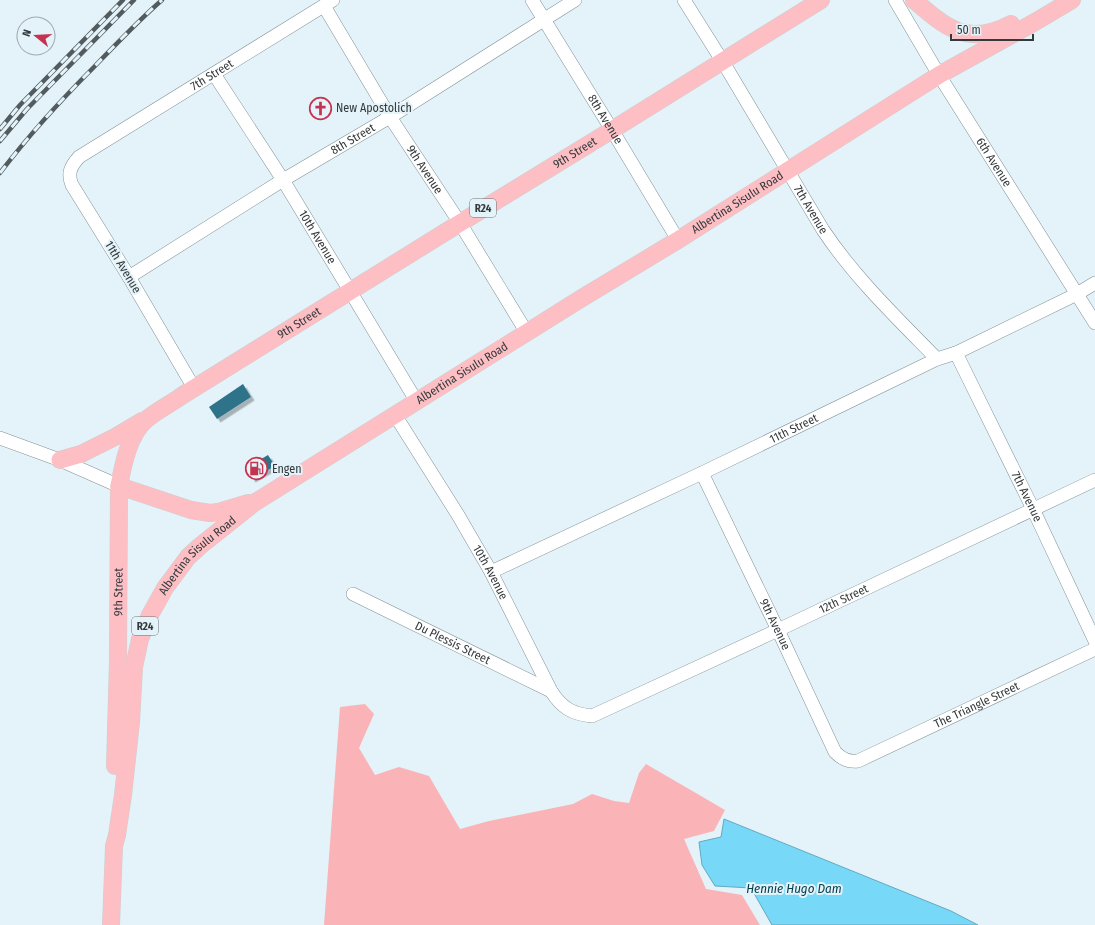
<svg xmlns="http://www.w3.org/2000/svg" width="1095" height="925" font-family="'Fira Sans Condensed',sans-serif">
	<defs>
		<filter id="shadow"><feDropShadow dx="3.5" dy="3.5" stdDeviation="0" flood-color="#0004"/></filter>
	</defs>
	<rect width="100%" height="100%" fill="#e3f3f9"/>
	<path fill="#fab4b8" d="M365 704 374 714 359 748 375 775 399 767 429 776 460 829 489 821 573 804 592 794 614 801 629 803 639 773 646 764 725 810 714 831 684 839 706 889 742 895 760 925H324L340 707Z"/>
	<path fill="#77d8f8" stroke="#63a9c0" d="M724 819 951 911 978 925H772L751 888 715 886 702 865 699 842 721 837Z"/>
	<g fill="#2e7389" filter="url(#shadow)">
		<path d="M243 384 251 397 217 419 209 407Z"/>
		<path d="M268 455 275 466 252 479 246 468Z"/>
	</g>
	<g fill="none" stroke-linecap="round" stroke-linejoin="round">
		<defs>
			<g id="minor">
				<path id="s1" d="M532 0 612 130 678 240"/>
				<path id="s2" d="M684 0 723 62 823 230C855 278 897 318 937 359"/>
				<path id="s3" d="M895 0 939 75 1095 323"/>
				<path id="s4" d="M324 6 390 117 460 223 527 333"/>
				<path id="s5" d="M214 74 283 180 417 402"/>
				<path id="s6" d="M129 277 283 180 390 117 575 0"/>
				<path id="s7" d="M956 353 1033 509 1095 641"/>
				<path id="s8" d="M194 388 129 277 72 185C67 173 71 166 79 157L333 0"/>
				<path id="s9" d="M395 415 458 515 491 572 551 691C562 708 572 714 592 716L778 630 1095 480"/>
				<path d="M0 438 60 460 119 486"/>
				<path id="s10" d="M702 473 778 630 835 752C842 759 848 762 858 761L1095 649"/>
				<path id="s11" d="M491 572 702 473 937 359 956 353 1077 294 1095 283"/>
				<path id="s12" d="M353 594 551 691"/>
			</g>
			<g id="major">
				<path d="M914 0C946 28 968 47 1011 24"/>
				<path d="M60 460 81 454 115 437 142 421"/>
				<path d="M119 486 191 510 210 513 218 512 248 503"/>
				<path id="s13" d="M115 766 118 661 119 486C123 465 129 433 147 419 158 410 172 403 183 395L460 223 612 130 821 0"/>
				<path id="s14" d="M111 925 114 846 117 835 123 795 131 722 134 667 140 639 150 615 165 588 188 557 200 546 254 503 582 298 678 240 939 75 1035 22 1072 0"/>
			</g>
		</defs>
		<use href="#minor" stroke="#839297" stroke-width="14"/>
		<use href="#major" stroke="#ced0d0" stroke-width="18"/>
		<use href="#minor" stroke="#fff" stroke-width="13"/>
		<use href="#major" stroke="#fdbec4" stroke-width="17"/>
		<defs>
			<g id="rail">
				<path d="M0 129 20 105 123 0"/>
				<path d="M0 141 27 109 134 0"/>
				<path d="M0 173C29 135 60 101 94 67 116 44 138 21 162 0"/>
			</g>
		</defs>
		<use href="#rail" stroke="#535b5e" stroke-width="4.5"/>
		<use href="#rail" stroke="#e3f3f9" stroke-width="3" stroke-dasharray="9" stroke-linecap="butt"/>
	</g>
	<defs>
		<symbol id="church-ring" viewBox="-11 -11 22 22"><circle r="9.5" fill="#e3f3f9" stroke="#c43450" stroke-width="1.5"/><path d="M-1.2-6h2.4v3.5h3.3v2.4h-3.3V6h-2.4V-.1h-3.3v-2.4h3.3Z" fill="#c43450"/></symbol>
		<symbol id="fuel-ring" viewBox="-11 -11 22 22"><circle r="9.5" fill="#e3f3f9" stroke="#c43450" stroke-width="1.5"/><path d="M-5.5-6h7V0h2V4h1.3V-2.5L3-4.5l.8-.8L6-3V5H2.5V1h-1V6h-7ZM-4.2-4.7v3.2H.2V-4.7Z" fill="#c43450"/></symbol>
	</defs>
	<g fill-rule="evenodd">
		<use href="#church-ring" x="308" y="96" width="25" height="25"/>
		<use href="#fuel-ring" x="244" y="456" width="25" height="25"/>
	</g>
	<g text-anchor="middle" stroke-width="4" stroke-linejoin="round" paint-order="stroke">
		<g fill="#e3f3f9" stroke="#687275" stroke-width="1">
			<rect x="470" y="199" width="26" height="18" rx="3"/>
			<rect x="132" y="617" width="26" height="18" rx="3"/>
		</g>
		<g font-size="11" font-weight="bold" fill="#343a3c">
			<text x="483" y="212">R24</text>
			<text x="145" y="630">R24</text>
		</g>
		<g font-size="12" fill="#343a3c" stroke="#e3f3f9">
			<text dy="4" stroke="none"><textPath href="#s8" startOffset="424">7th Street</textPath></text>
			<text dy="4" stroke="none"><textPath href="#s1" startOffset="140">8th Avenue</textPath></text>
			<text dy="4" stroke="none"><textPath href="#s6" startOffset="263">8th Street</textPath></text>
			<text dy="4" stroke="none"><textPath href="#s13" startOffset="858">9th Street</textPath></text>
			<text dy="4" stroke="none"><textPath href="#s3" startOffset="190">6th Avenue</textPath></text>
			<text dy="4" stroke="none"><textPath href="#s4" startOffset="192">9th Avenue</textPath></text>
			<text dy="4" stroke="none"><textPath href="#s14" startOffset="1038">Albertina Sisulu Road</textPath></text>
			<text dy="4" stroke="none"><textPath href="#s2" startOffset="245">7th Avenue</textPath></text>
			<text dy="4" stroke="none"><textPath href="#s5" startOffset="193">10th Avenue</textPath></text>
			<text transform="translate(123 267) rotate(59)" y="4">11th Avenue</text>
			<text dy="4" stroke="none"><textPath href="#s13" startOffset="534">9th Street</textPath></text>
			<text dy="4" stroke="none"><textPath href="#s14" startOffset="714">Albertina Sisulu Road</textPath></text>
			<text dy="4" stroke="none"><textPath href="#s11" startOffset="335">11th Street</textPath></text>
			<text dy="4" stroke="none"><textPath href="#s7" startOffset="160">7th Avenue</textPath></text>
			<text dy="4" stroke="none"><textPath href="#s14" startOffset="391">Albertina Sisulu Road</textPath></text>
			<text dy="4" stroke="none"><textPath href="#s9" startOffset="184">10th Avenue</textPath></text>
			<text dy="4" stroke="none"><textPath href="#s13" startOffset="174">9th Street</textPath></text>
			<text dy="4" stroke="none"><textPath href="#s9" startOffset="645">12th Street</textPath></text>
			<text dy="4" stroke="none"><textPath href="#s10" startOffset="168">9th Avenue</textPath></text>
			<text dy="4" stroke="none"><textPath href="#s12" startOffset="111">Du Plessis Street</textPath></text>
			<text dy="4" stroke="none"><textPath href="#s10" startOffset="466">The Triangle Street</textPath></text>
		</g>
		<g font-size="12" fill="#343a3c" stroke="#e3f3f9" text-anchor="start">
			<text x="336" y="112">New Apostolich</text>
			<text x="272" y="473">Engen</text>
		</g>
		<g font-size="13" font-style="italic" fill="#003d4d" stroke="#e3f3f9">
			<text x="794" y="893">Hennie Hugo Dam</text>
		</g>
	</g>
	<g transform="translate(36 36) rotate(288)"><circle r="19" fill="#e3f3f9" stroke="#9da9ad"/>
	<path d="M0-3L7 15L0 10L-7 15Z" fill="#c43450"/>
	<text y="-6" font-size="11" font-weight="bold" text-anchor="middle" fill="#343a3c">N</text>
	</g>
	<path d="M951 34v6h82v-6" fill="none" stroke="#343a3c" stroke-width="2"/>
	<text x="957" y="34" font-size="12" fill="#343a3c" stroke="#e3f3f9" stroke-width="3" paint-order="stroke">50 m</text>
</svg>
